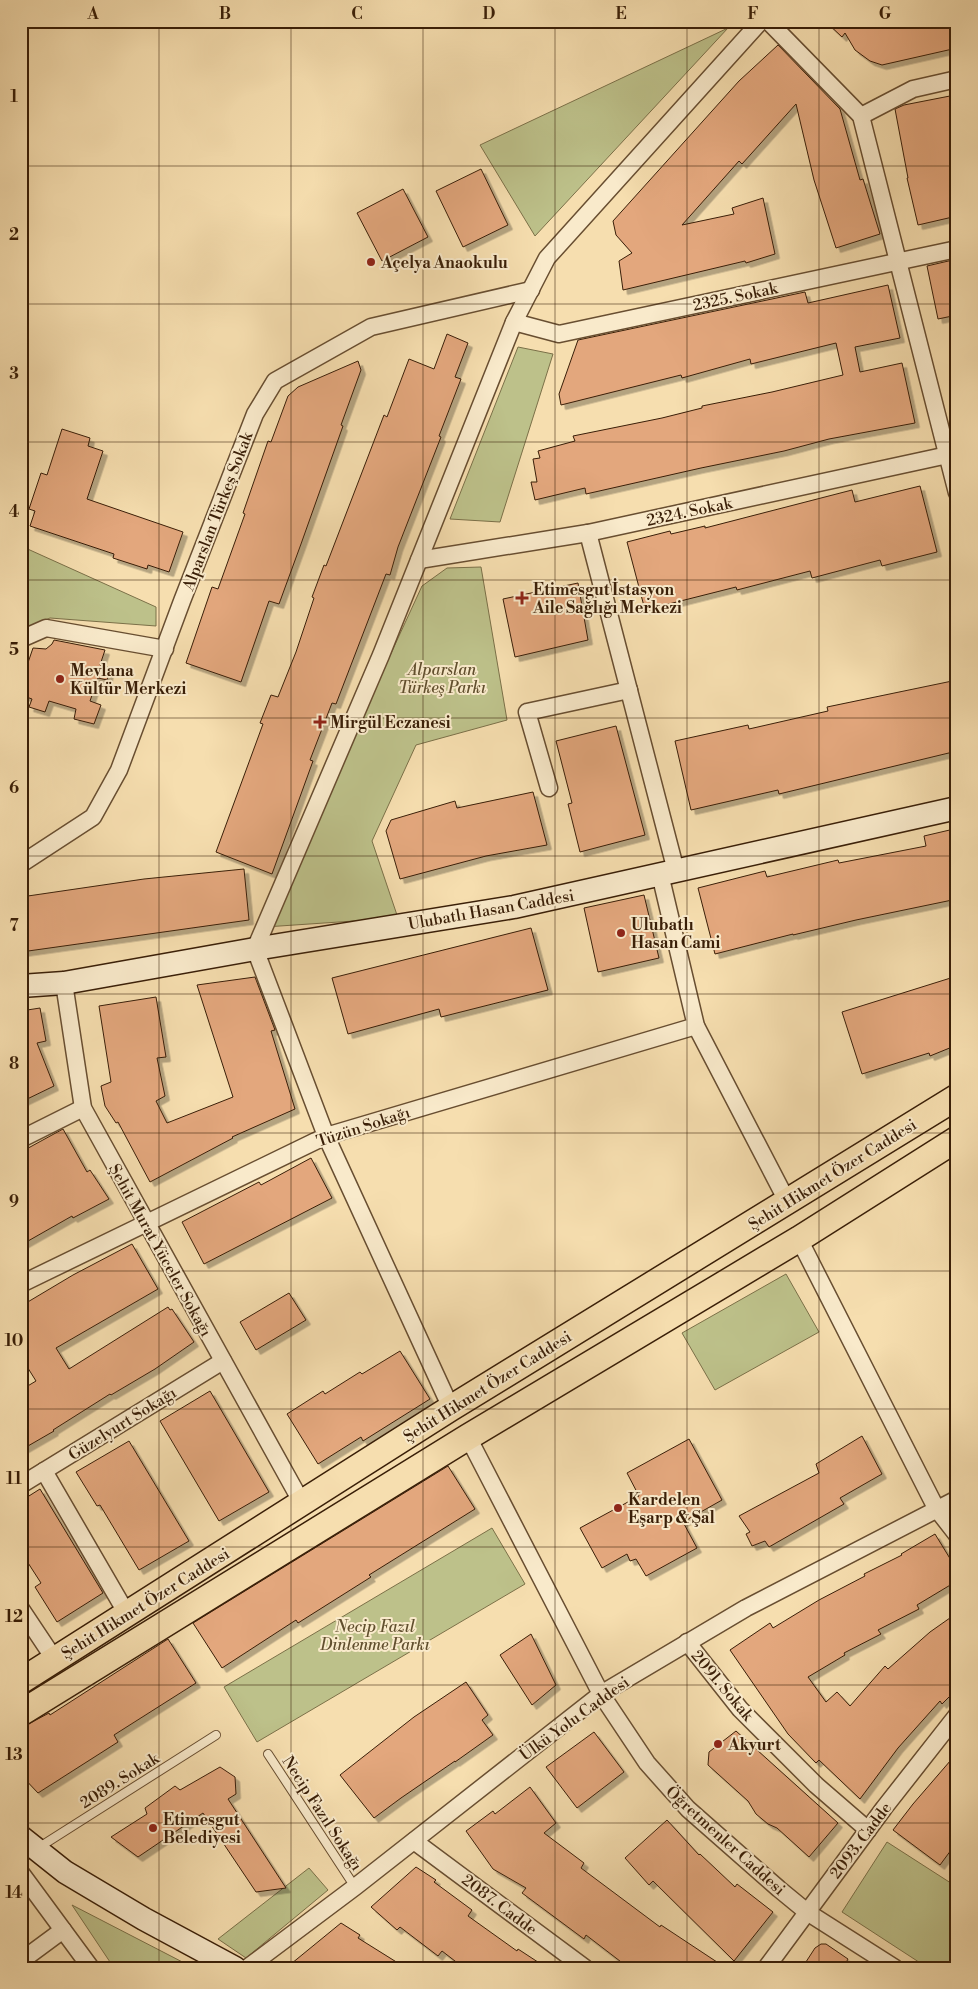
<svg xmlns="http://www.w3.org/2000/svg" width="978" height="1989" font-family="'Libre Bodoni',serif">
	<defs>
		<filter id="shadow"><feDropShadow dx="4.5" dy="4.5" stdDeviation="0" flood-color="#0004"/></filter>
	</defs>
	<rect width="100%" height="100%" fill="#f6deaf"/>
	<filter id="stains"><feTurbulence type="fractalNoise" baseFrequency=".004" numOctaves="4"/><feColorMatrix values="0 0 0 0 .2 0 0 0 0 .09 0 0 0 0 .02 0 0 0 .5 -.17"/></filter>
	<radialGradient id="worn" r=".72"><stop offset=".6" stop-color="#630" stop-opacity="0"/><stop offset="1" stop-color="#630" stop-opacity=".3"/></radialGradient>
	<g fill="#bdc18a" stroke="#7b7048">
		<path d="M728 28 535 236 480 145Z"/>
		<path d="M518 347 553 354 500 522 450 519Z"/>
		<path d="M21 546 156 607V626L50 618 21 631Z"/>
		<path d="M481 567 507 720 416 745 372 841 398 918 265 927 422 586 447 568Z"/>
		<path d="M786 1274 819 1332 715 1390 682 1333Z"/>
		<path d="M492 1528 525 1584 257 1742 224 1687Z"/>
		<path d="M887 1842 957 1887V1968H928L842 1912Z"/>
		<path d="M309 1868 328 1890 246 1958 218 1939Z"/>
		<path d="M72 1905 194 1968H114Z"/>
	</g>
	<g fill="#e3a77d" stroke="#391e07" filter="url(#shadow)">
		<path d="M825 21H957V48L882 65 870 61 855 50 845 33 842 37Z"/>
		<path d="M778 45 840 109 860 180 863 179 880 234 836 248 814 180 796 104 742 164 739 161 682 225 734 214 732 208 763 198 775 254 746 263 745 261 623 290 619 261 632 253 616 235 613 221 739 81Z"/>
		<path d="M955 95 957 216 918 225 907 178H908L895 109 904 105Z"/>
		<path d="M481 169 508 225 463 247 436 191Z"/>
		<path d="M403 189 428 237 382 261 357 213Z"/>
		<path d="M957 259V315L938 319 927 266Z"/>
		<path d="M888 285 900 338 855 347 860 372 902 363 915 423 829 439 784 451 701 468 586 494 585 488 535 500 531 482H537L533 459 540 458 538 451 575 441 573 436 662 418 702 408V406L772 392 843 375 836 343 751 364 750 359 682 378 681 375 561 405 559 394 578 340 805 292 808 303Z"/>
		<path d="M447 334 468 343 455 377 461 379 439 436 441 437 398 547 390 575 386 574 336 704 332 703 310 760 313 761 272 874 216 852 263 724 260 723 271 695 278 697 296 652 314 598 312 597 324 565 326 566 384 415 387 417 409 359 434 369Z"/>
		<path d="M358 361 361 370 341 425 343 426 301 544 279 604 269 601 241 682 186 663 212 587 218 589 245 514 243 513 268 441 271 442 288 396 298 387Z"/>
		<path d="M62 429 90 438 88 446 103 451 87 499 183 532 169 572 148 565 147 569 113 558 114 554 30 526 35 511 29 509 41 473 47 475Z"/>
		<path d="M920 486 937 552 882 566 880 560 812 578 810 571 737 590 736 587 645 610 627 542 670 531 671 534 705 526V528L852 490 855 502Z"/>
		<path d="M578 583 588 640 515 657 503 599Z"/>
		<path d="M54 640 105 650 100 665 110 668 107 680 98 678 90 701 101 705 94 724 74 719 76 709 49 701 45 712 29 707 32 699 21 695V683L33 648 46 649 52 644Z"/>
		<path d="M957 680V751L779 794 778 790 691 810 675 741 748 725 749 729 828 711 827 707Z"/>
		<path d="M616 726 645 835 580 852 568 804 572 803 556 741Z"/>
		<path d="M533 792 547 845 486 856 400 879 386 831 391 820 455 801 457 808Z"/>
		<path d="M954 829 957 830V899L856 920 793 935V934L715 954 698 888 765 871 767 877 838 860 839 863 926 846 924 836Z"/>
		<path d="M244 869 249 920 21 952V897L144 879Z"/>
		<path d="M644 895 659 958 598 972 584 908Z"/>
		<path d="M531 928 548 990 441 1017 439 1009 348 1034 332 978Z"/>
		<path d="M957 976V1045L930 1056 929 1053 862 1074 842 1012Z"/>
		<path d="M255 977 275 1030 271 1031 295 1109 232 1137 233 1138 150 1182 118 1122 116 1123 105 1106 101 1086 111 1082 99 1006 156 997 166 1057 157 1058 165 1096 156 1101 167 1123 233 1097 197 985Z"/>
		<path d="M40 1008 46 1041 37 1043 54 1086 21 1102V1011Z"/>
		<path d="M63 1129 87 1172 90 1170 109 1199 73 1218 72 1216 21 1245V1152Z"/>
		<path d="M311 1158 332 1198 204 1264 182 1222 259 1182 261 1185Z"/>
		<path d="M132 1244 158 1289 56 1348 69 1369 168 1307 170 1310 172 1309 194 1342 155 1369 111 1395 110 1394 53 1430 54 1431 21 1450V1390L36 1381 21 1357V1306L73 1275Z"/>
		<path d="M289 1293 306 1320 256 1350 240 1322Z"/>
		<path d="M400 1351 430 1399 363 1441 361 1437 318 1464 287 1414 323 1391 325 1394 360 1372 362 1374Z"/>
		<path d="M210 1391 269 1492 219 1521 160 1421Z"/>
		<path d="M862 1436 882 1474 840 1498 844 1504 769 1547 765 1541 752 1546 746 1534 750 1532 739 1516 819 1473 816 1464Z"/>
		<path d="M689 1439 722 1500 683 1522 697 1548 646 1576 636 1559 630 1561 627 1554 602 1568 580 1528 639 1496 627 1473Z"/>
		<path d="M129 1441 189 1541 139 1570 100 1505 97 1506 76 1472Z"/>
		<path d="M448 1466 475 1509 369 1575 371 1577 298 1623 296 1620 222 1668 193 1623Z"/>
		<path d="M40 1489 103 1593 57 1622 35 1587 41 1583 21 1552V1501Z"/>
		<path d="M935 1534 957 1570V1581L917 1605 919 1609 878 1630 881 1634 844 1653 845 1655 808 1677 826 1702 837 1692 850 1706 885 1666 888 1669 930 1632 957 1613V1689L942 1704 940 1701 898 1748 860 1799 819 1760 816 1763 788 1734 730 1650 770 1623 773 1628 819 1600 865 1576 864 1574 902 1555 901 1554Z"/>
		<path d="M531 1634 556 1685 532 1705 500 1655Z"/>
		<path d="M168 1639 196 1683 114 1735 118 1742 38 1793 21 1775V1728L49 1713 50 1715Z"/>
		<path d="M466 1682 488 1715 482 1720 493 1735 455 1762V1761L401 1798 374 1818 340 1775 414 1717Z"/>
		<path d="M736 1731 838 1823 809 1857 777 1828 768 1824 756 1814 748 1801 708 1765 709 1752Z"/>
		<path d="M594 1732 624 1772 577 1808 546 1767Z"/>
		<path d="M957 1753V1842L940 1865 893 1830 913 1804Z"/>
		<path d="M220 1767 235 1777 236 1794 228 1799 286 1888 256 1892 203 1813 138 1857 111 1837 147 1814 145 1808 175 1786 180 1790Z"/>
		<path d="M530 1787 556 1823 544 1833 584 1863 581 1868 660 1927 661 1925 726 1968H629L586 1935 584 1939 522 1893 526 1888 493 1869 466 1831 493 1811 495 1814Z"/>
		<path d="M667 1820 699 1855 700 1854 735 1887 737 1884 773 1912 734 1961 653 1881 649 1885 625 1858Z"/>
		<path d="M416 1867 436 1880 434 1882 472 1910 468 1916 517 1951 518 1949 547 1968H464L442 1951 438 1956 400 1927 397 1930 371 1907Z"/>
		<path d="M341 1923 360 1935 358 1938 406 1968H286Z"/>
		<path d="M821 1944H826L848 1959 843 1968H802L815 1948Z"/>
	</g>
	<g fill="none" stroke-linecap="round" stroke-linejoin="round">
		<defs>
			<g id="lane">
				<path d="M268 1754 355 1887"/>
				<path d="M38 1848 216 1735"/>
			</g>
			<g id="street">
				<path d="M768 21 861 116 957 493"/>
				<path d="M861 116 913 89 957 79"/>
				<path d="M514 322 559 334 957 249"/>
				<path d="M588 533 676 871"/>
				<path d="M419 560 588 533 957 453"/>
				<path d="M21 639 46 628 165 649"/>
				<path d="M549 788 527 712 629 690"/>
				<path d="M21 864 93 817 119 770 182 601 255 414 275 381 371 327 531 290"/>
				<path d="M660 874 696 1026 787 1201"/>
				<path d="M64 983 83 1108 302 1503"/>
				<path d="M21 1139 83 1108"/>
				<path d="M799 1239 936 1508 957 1535"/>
				<path d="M21 1284 326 1136 696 1026"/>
				<path d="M451 1408 326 1136 255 949 381 655 514 322 547 258 761 21"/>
				<path d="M468 1437 601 1694 647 1763 688 1809 779 1889 807 1912 895 1968"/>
				<path d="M44 1471 127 1614"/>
				<path d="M21 1485 223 1361"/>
				<path d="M21 1609 55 1660"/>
				<path d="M687 1642 740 1709 816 1785 868 1830"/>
				<path d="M414 1841 585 1968"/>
				<path d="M21 1873 91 1968"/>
				<path d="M21 1961 63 1930"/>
				<path d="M247 1968 355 1887 601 1694 746 1608 957 1499"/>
				<path d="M766 1968 884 1808 957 1715"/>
			</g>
			<g id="secondary">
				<path d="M21 986 64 983 255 949 514 907 957 808"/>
				<path d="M21 1837 65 1872 144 1919 235 1968"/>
			</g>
			<g id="primary">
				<path d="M21 1681 451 1408 957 1097"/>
				<path d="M21 1713 468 1437 799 1239 957 1139"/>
			</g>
		</defs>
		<use href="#lane" stroke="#684e31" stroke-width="10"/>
		<use href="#street" stroke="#684e31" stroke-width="19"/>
		<use href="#secondary" stroke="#391e07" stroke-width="25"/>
		<use href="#primary" stroke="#391e07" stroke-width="28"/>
		<use href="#lane" stroke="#f9eacb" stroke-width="8"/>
		<use href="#street" stroke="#f9eacb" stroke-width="16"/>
		<use href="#secondary" stroke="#f9eacb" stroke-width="22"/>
		<use href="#primary" stroke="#f6deaf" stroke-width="25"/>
	</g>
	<path fill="none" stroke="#391e07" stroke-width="1" stroke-opacity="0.55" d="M159 21V1968M291 21V1968M423 21V1968M555 21V1968M687 21V1968M819 21V1968M21 166H957M21 304H957M21 442H957M21 580H957M21 718H957M21 856H957M21 994H957M21 1133H957M21 1271H957M21 1409H957M21 1547H957M21 1685H957M21 1823H957"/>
	<g fill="#8f2418" stroke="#f9eacb" stroke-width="2">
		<circle cx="371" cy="262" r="5"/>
		<path d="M519.5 590.5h5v5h5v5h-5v5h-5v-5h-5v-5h5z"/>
		<circle cx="60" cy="679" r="5"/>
		<path d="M317.5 714.5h5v5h5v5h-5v5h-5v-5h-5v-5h5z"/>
		<circle cx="621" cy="933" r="5"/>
		<circle cx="618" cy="1508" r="5"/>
		<circle cx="718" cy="1744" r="5"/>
		<circle cx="153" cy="1828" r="5"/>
	</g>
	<g text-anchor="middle" stroke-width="4" stroke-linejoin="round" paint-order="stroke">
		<g font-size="16" font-weight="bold" fill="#391e07" stroke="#f9eacb" text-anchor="start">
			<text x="381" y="268">Açelya Anaokulu</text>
			<text x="533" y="595">Etimesgut İstasyon<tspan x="533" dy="18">Aile Sağlığı Merkezi</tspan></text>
			<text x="70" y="676">Mevlana<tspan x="70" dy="18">Kültür Merkezi</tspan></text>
			<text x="330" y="728">Mirgül Eczanesi</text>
			<text x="631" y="930">Ulubatlı<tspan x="631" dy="18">Hasan Cami</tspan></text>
			<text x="628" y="1505">Kardelen<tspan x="628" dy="18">Eşarp &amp; Şal</tspan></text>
			<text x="728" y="1750">Akyurt</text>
			<text x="163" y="1825">Etimesgut<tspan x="163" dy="18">Belediyesi</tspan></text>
		</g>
		<g font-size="16" fill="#391e07" stroke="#f9eacb">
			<text transform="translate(735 296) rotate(-12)" y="6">2325. Sokak</text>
			<text transform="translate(217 511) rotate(-69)" y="6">Alparslan Türkeş Sokak</text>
			<text transform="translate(689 511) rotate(-12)" y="6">2324. Sokak</text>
			<text transform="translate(491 909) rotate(-10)" y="6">Ulubatlı Hasan Caddesi</text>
			<text transform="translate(363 1126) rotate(-18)" y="6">Tüzün Sokağı</text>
			<text transform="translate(832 1174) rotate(-32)" y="6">Şehit Hikmet Özer Caddesi</text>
			<text transform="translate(161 1250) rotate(61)" y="6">Şehit Murat Yüceler Sokağı</text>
			<text transform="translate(487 1386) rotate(-32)" y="6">Şehit Hikmet Özer Caddesi</text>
			<text transform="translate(122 1423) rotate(-32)" y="6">Güzelyurt Sokağı</text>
			<text transform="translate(145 1603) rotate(-32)" y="6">Şehit Hikmet Özer Caddesi</text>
			<text transform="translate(723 1685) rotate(50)" y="6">2091. Sokak</text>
			<text transform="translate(574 1718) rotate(-36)" y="6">Ülkü Yolu Caddesi</text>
			<text transform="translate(119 1780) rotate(-32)" y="6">2089. Sokak</text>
			<text transform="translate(323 1813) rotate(57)" y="6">Necip Fazıl Sokağı</text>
			<text transform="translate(726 1840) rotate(42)" y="6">Öğretmenler Caddesi</text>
			<text transform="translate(860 1840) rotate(-53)" y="6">2093. Cadde</text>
			<text transform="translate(500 1904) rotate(37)" y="6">2087. Cadde</text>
		</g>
		<g font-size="16" font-style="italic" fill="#614f2e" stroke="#f9eacb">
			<text x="442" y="675">Alparslan<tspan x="442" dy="18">Türkeş Parkı</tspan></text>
			<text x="375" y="1632">Necip Fazıl<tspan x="375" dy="18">Dinlenme Parkı</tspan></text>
		</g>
	</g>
	<rect width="978" height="1989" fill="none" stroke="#f6deaf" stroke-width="55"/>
	<rect x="28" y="28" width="922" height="1934" fill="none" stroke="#391e07" stroke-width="2"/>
	<g font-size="16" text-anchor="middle" font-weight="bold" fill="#391e07">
		<text x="93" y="19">A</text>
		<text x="225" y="19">B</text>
		<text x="357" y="19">C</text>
		<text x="489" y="19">D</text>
		<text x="621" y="19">E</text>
		<text x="753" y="19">F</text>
		<text x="885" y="19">G</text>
		<text x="14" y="102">1</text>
		<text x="14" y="240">2</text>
		<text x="14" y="379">3</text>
		<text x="14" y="517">4</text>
		<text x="14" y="655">5</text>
		<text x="14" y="793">6</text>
		<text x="14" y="931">7</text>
		<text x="14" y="1069">8</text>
		<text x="14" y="1207">9</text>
		<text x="14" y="1346">10</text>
		<text x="14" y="1484">11</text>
		<text x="14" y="1622">12</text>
		<text x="14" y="1760">13</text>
		<text x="14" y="1898">14</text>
	</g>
	<rect width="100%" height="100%" filter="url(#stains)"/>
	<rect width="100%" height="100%" fill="url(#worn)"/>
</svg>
